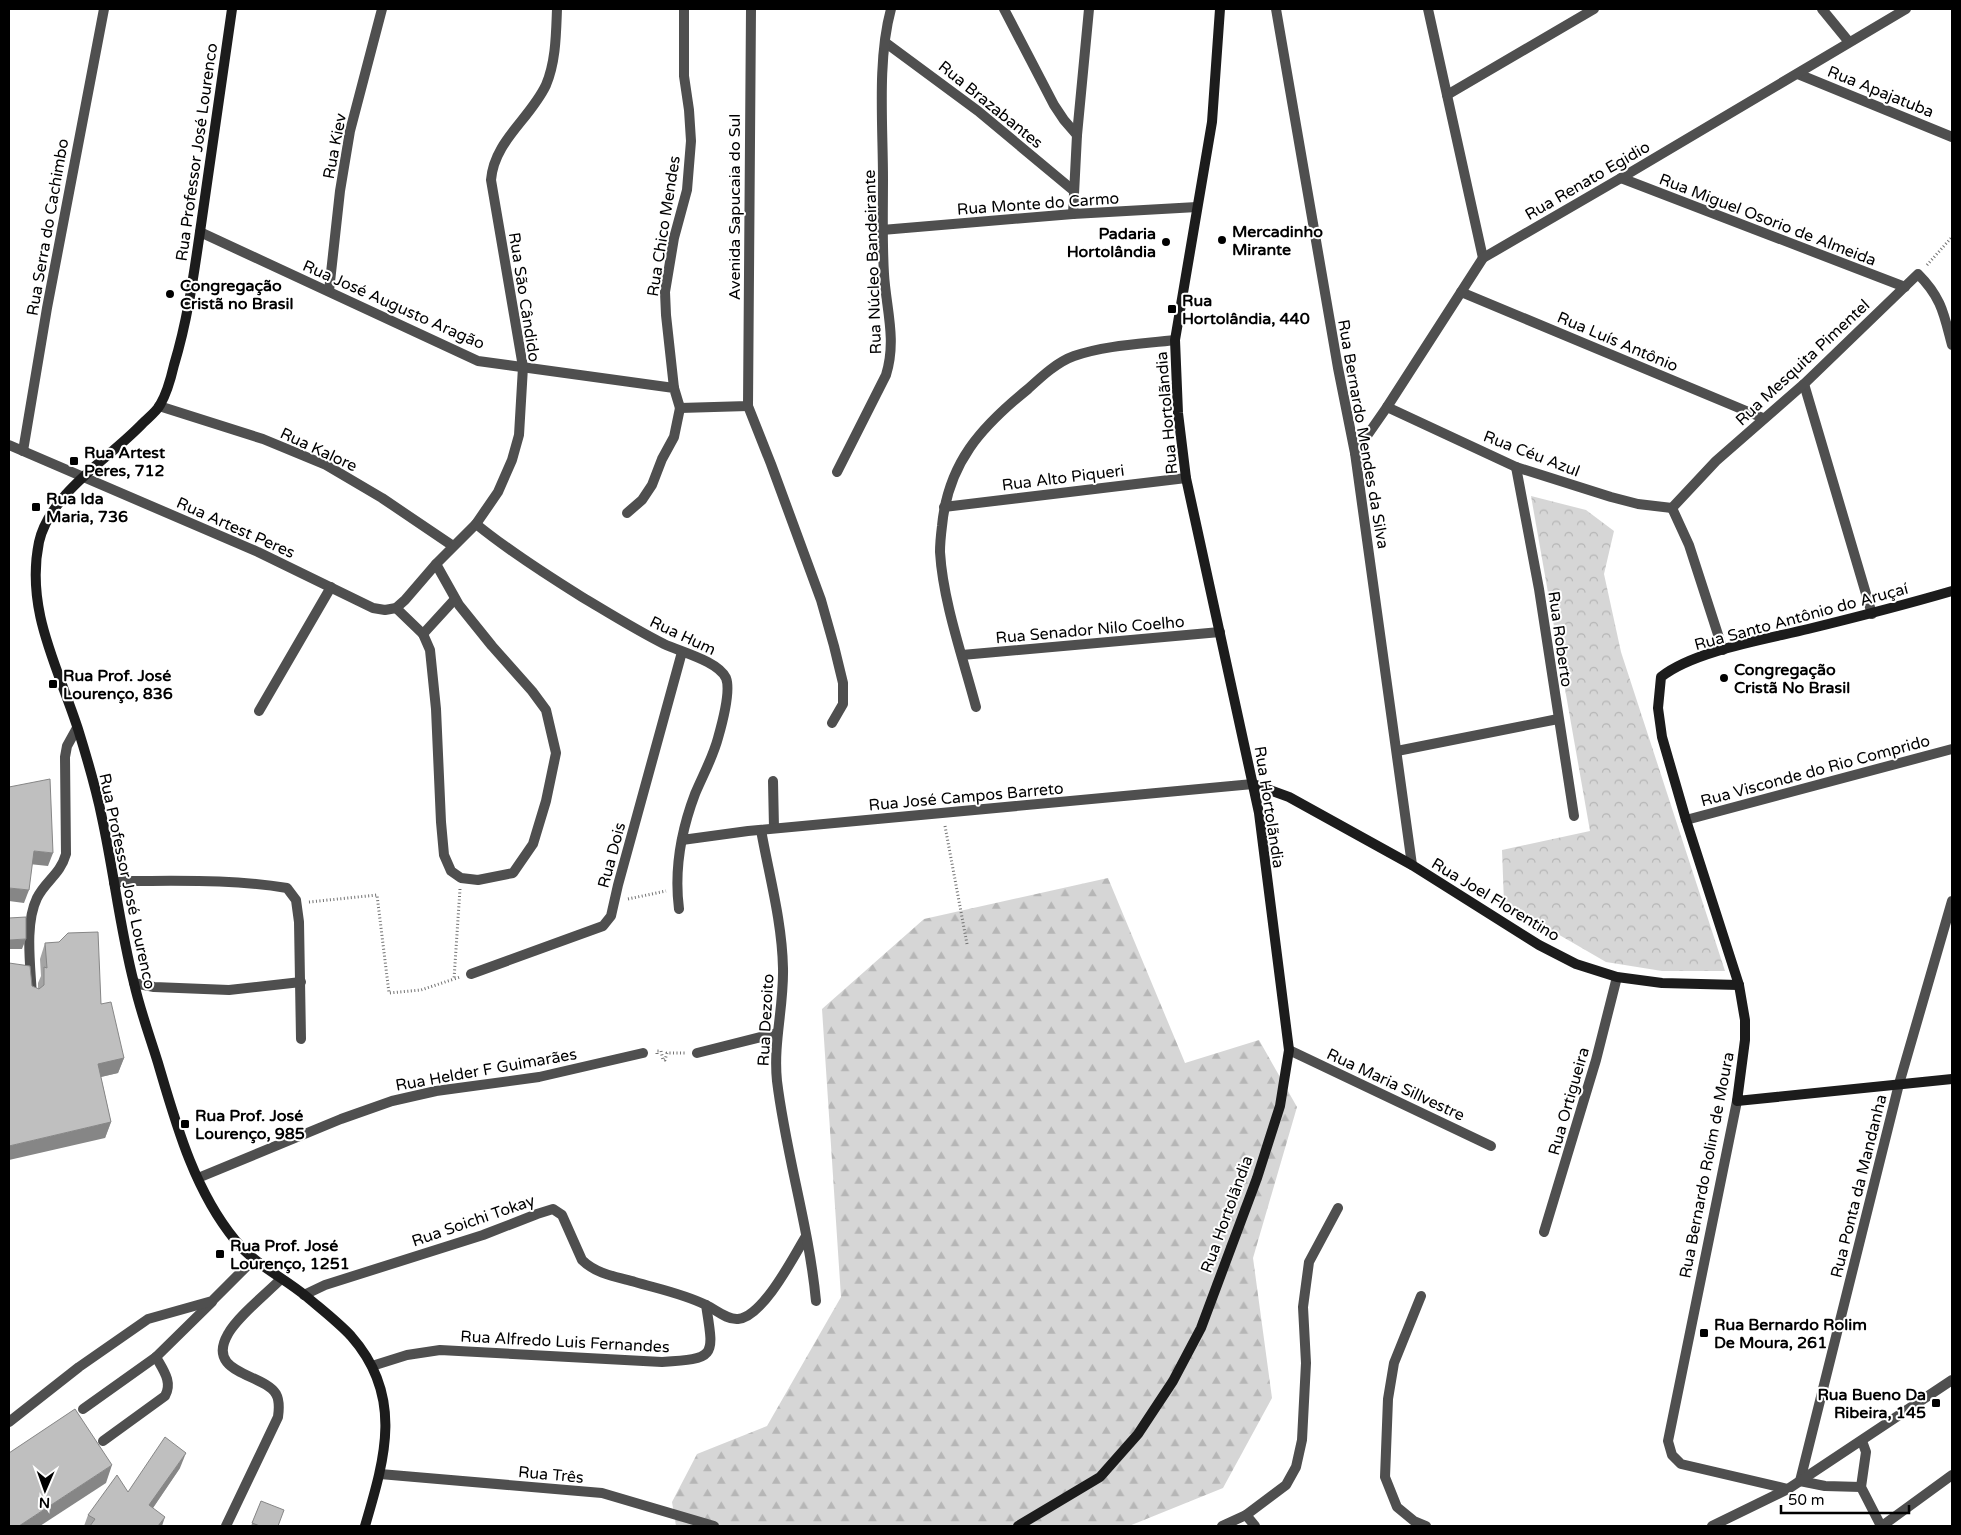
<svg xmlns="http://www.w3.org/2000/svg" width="1961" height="1535" font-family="'Varela Round',sans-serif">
	<defs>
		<pattern id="forest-firs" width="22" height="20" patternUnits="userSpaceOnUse" patternTransform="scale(1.25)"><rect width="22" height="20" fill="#d6d6d6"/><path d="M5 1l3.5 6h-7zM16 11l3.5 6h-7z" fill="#b6b6b6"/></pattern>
		<pattern id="park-crowns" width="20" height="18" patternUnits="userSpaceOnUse" patternTransform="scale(1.25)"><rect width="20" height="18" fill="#d6d6d6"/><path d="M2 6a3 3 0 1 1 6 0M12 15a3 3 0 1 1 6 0" fill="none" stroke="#b6b6b6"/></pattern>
	</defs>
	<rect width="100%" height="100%" fill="#fff"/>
	<path fill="url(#forest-firs)" d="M1108 878 1185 1063 1259 1040 1297 1107 1253 1258 1272 1398 1223 1488 1129 1526H676L672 1502 697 1454 767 1426 841 1297 822 1009 924 919Z"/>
	<path fill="url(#park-crowns)" d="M1531 496 1586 510 1614 531 1604 574 1621 652 1725 971H1662L1606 962 1504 903 1502 850 1590 831Z"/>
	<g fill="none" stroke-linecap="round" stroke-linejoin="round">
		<g stroke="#717171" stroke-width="3" stroke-dasharray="1 2.5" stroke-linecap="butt">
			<path d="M1927 265 1952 237"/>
			<path d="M945 826 967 944"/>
			<path d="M460 889 454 979 460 977"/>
			<path d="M628 899 666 891"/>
			<path d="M309 902 377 895 389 993 421 990 454 979"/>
			<path d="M657 1054V1051H661L663 1060H665L667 1053H686"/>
		</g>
		<g stroke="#4f4f4f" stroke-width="10">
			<path d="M1004 9 1054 105 1064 120 1077 135"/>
			<path d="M748 406 771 464 821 600 834 646 843 683V704L832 723"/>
			<path d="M627 513 642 500 652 485 662 459 674 437 680 408"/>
			<path d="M1397 751 1558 719"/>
			<path d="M773 781 774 828"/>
			<path d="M114 883 126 881C180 881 234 879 287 888L296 900 299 922 301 1039"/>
			<path d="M134 983 154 987 229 990 301 982"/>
			<path d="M32 998C31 968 24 925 37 898 46 880 60 875 66 854L65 757 67 746 77 728"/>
			<path d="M1421 1296 1394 1363 1388 1399 1385 1477 1397 1507 1414 1521 1426 1526"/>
			<path d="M706 1305C716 1310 727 1320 738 1319 763 1317 794 1256 806 1236"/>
			<path d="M83 1409 156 1357 212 1302"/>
			<path d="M9 1422 79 1367 148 1319 212 1301 253 1260"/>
			<path d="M103 1441 165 1396C173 1382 163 1370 156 1357"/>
			<path d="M1246 1515 1255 1526"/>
			<path d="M226 1526 278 1417C279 1410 280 1401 276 1394 263 1373 205 1374 228 1334 237 1317 266 1294 281 1279"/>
			<path d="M1222 1526 1246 1515 1286 1485 1296 1467 1302 1440 1306 1363 1303 1307 1309 1262 1338 1208"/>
		</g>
		<g stroke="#4f4f4f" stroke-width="10">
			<path d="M1276 9 1338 368 1355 453 1412 865"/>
			<path d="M1428 9 1483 258"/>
			<path d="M1822 9 1849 42"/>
			<path d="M886 43 978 111 1074 191"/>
			<path d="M1798 74 1952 137"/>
			<path d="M1447 95 1594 9"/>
			<path d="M1621 178 1905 287"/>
			<path d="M1073 214 1077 135 1089 9"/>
			<path d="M882 230 1073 214 1197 207"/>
			<path d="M200 232 478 361 674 388 680 408 748 406 751 9"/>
			<path d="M329 291 340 191 350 131 382 9"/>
			<path d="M1461 292 1763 418"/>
			<path d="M1804 384 1872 614"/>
			<path d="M674 388 666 315 665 292 674 238 687 190 691 141 689 110 684 76V9"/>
			<path d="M159 406 263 439 326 465 382 498 453 546"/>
			<path d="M1387 407 1516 467 1611 497 1638 504 1672 508"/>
			<path d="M9 445 258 552 373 608 385 610 396 608 405 600 436 564 476 524 498 492 512 460 519 435 523 367 491 180C494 141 530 119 546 85 556 61 556 34 557 9"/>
			<path d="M23 451 47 308 104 9"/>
			<path d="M1355 453 1387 407 1483 258 1621 178 1906 9"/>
			<path d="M1516 467 1539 589 1574 816"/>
			<path d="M837 472 886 375C897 340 886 308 884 274 882 242 883 210 883 179 883 126 877 60 891 9"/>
			<path d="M944 507 1186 478"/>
			<path d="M1672 508 1716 461 1804 384 1918 274C1942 298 1944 315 1952 345"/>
			<path d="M1672 508 1689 545 1723 650"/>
			<path d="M476 524C509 551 545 574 582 597 609 613 636 630 664 644 681 652 718 661 726 678 731 691 722 724 718 738 713 757 703 775 695 794 681 831 674 870 679 909"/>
			<path d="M396 608 423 634 430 650 436 709 441 822 444 855 451 871 461 878 478 880 513 873 533 844 546 801 556 753 546 710 532 691 492 646 459 605 436 564"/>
			<path d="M423 634 455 599"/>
			<path d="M962 655 1220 632"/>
			<path d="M976 707C963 658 943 602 940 552 940 543 941 534 942 526 948 463 981 427 1028 389 1041 377 1057 362 1074 356 1106 345 1142 344 1175 340"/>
			<path d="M259 711 331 587"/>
			<path d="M1686 820 1952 749"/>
			<path d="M761 830C769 875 782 921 783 968 784 1006 773 1043 777 1081 786 1155 809 1227 816 1301"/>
			<path d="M682 840 748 831 1253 784"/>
			<path d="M471 974 603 926 611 916 618 885 682 652"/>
			<path d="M1289 1050 1491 1146"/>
			<path d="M697 1053 777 1033"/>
			<path d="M1737 1101 1668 1441 1672 1455 1681 1464 1788 1489"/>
			<path d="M198 1178 341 1119 392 1101 436 1091 539 1077 643 1053"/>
			<path d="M1544 1232 1596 1060 1617 977"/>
			<path d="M304 1295 325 1285 483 1235 537 1214 553 1209 562 1215 582 1260C596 1274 617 1277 635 1282 659 1289 684 1294 706 1305 714 1356 717 1359 662 1362L440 1350 407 1355 372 1366"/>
			<path d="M1862 1441 1866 1452 1861 1487 1881 1526"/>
			<path d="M380 1474 602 1493 714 1526"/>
			<path d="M1861 1487 1825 1486 1800 1481 1899 1084 1952 901"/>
			<path d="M1712 1526 1788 1489 1952 1380"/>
			<path d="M1882 1526 1952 1475"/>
		</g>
		<g stroke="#1c1c1c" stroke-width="10">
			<path d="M232 9C222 81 211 153 201 225 194 273 188 319 174 365 171 378 167 393 160 405 156 412 148 418 143 423 110 458 50 493 39 542 25 610 58 667 78 729 87 758 96 788 102 818 114 873 120 929 134 983 140 1010 150 1037 158 1063 176 1124 194 1190 235 1240 255 1265 283 1277 307 1297 321 1309 338 1322 351 1336 404 1396 385 1458 365 1526"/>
			<path d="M1952 591C1904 605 1857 617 1808 629 1767 639 1693 651 1661 677L1658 708 1662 737 1686 820 1739 985 1745 1020V1040L1737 1101 1952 1079"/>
			<path d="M1253 784 1289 797 1412 865 1539 945 1576 964 1617 977 1662 983 1739 985"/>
			<path d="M1018 1526 1100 1477 1138 1434 1173 1381 1201 1328 1257 1178 1280 1106 1289 1050 1259 813 1186 478 1178 413 1175 340 1212 122 1220 9"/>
		</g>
	</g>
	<g fill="#a4a4a4">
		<path d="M45 943 101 1004 124 1058 118 1073 101 1077 111 1122 105 1138 32 986 38 989V983L41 976 40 959Z"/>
		<path d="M180 1468 153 1508 162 1526H84L88 1515 128 1492Z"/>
		<path d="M261 1501 279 1526H251Z"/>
	</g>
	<g fill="#868686">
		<path d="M34 851 53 853 48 866 29 864Z"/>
		<path d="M9 888 29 890 24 903 9 901Z"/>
		<path d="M26 939 22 949H9V940Z"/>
		<path d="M124 1058 118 1073 92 1079 98 1064Z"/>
		<path d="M111 1122 105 1138 9 1160V1146Z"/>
		<path d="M186 1453 180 1468 144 1521 149 1505Z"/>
		<path d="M112 1465 106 1483 40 1526H19Z"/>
		<path d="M165 1517 162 1526H158Z"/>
	</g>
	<g fill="#bfbfbf" stroke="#868686">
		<path d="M50 779 53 853 34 851 29 890 9 888V787Z"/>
		<path d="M26 917V939L9 940V918Z"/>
		<path d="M98 932 101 1004 111 1002 124 1058 98 1064 111 1122 9 1146V963L30 966 32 986 39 989 44 985V967L47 968 45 943 59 942 68 933Z"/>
		<path d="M75 1409 112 1465 19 1526H9V1453Z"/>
		<path d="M165 1437 186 1453 149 1505 165 1517 158 1526H90L95 1519 88 1515 117 1475 128 1492Z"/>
		<path d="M261 1501 284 1510 278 1526H260L252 1523Z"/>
	</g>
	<g fill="#000" stroke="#fff" stroke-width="2">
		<circle cx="1222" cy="240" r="5"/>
		<circle cx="1166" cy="242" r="5"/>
		<circle cx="170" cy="294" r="5"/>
		<rect x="1167" y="304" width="10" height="10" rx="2.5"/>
		<rect x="69" y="456" width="10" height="10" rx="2.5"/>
		<rect x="31" y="502" width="10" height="10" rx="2.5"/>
		<circle cx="1724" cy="678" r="5"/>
		<rect x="48" y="679" width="10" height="10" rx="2.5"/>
		<rect x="180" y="1119" width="10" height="10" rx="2.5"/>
		<rect x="215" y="1249" width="10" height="10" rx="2.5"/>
		<rect x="1699" y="1328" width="10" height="10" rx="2.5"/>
		<rect x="1931" y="1398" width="10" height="10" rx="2.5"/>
	</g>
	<g text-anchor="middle" stroke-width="4" stroke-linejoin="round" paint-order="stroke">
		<g font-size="16" fill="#000" stroke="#fff">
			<text transform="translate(1881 91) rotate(22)" y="6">Rua Apajatuba</text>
			<text transform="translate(991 104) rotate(39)" y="6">Rua Brazabantes</text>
			<text transform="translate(334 146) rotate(-79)" y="6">Rua Kiev</text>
			<text transform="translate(196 152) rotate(-82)" y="6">Rua Professor José Lourenco</text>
			<text transform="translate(1587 180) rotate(-30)" y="6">Rua Renato Egidio</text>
			<text transform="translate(1038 203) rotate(-4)" y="6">Rua Monte do Carmo</text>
			<text transform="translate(734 207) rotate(-90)" y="6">Avenida Sapucaia do Sul</text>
			<text transform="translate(1768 219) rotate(21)" y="6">Rua Miguel Osorio de Almeida</text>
			<text transform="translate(663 226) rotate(-81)" y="6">Rua Chico Mendes</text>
			<text transform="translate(47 227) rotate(-80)" y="6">Rua Serra do Cachimbo</text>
			<text transform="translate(872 262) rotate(-92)" y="6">Rua Núcleo Bandeirante</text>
			<text transform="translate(525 297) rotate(81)" y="6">Rua São Cândido</text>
			<text transform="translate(394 304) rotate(24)" y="6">Rua José Augusto Aragão</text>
			<text transform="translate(1618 341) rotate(23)" y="6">Rua Luís Antônio</text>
			<text transform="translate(1802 362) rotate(-43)" y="6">Rua Mesquita Pimentel</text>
			<text transform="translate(1166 413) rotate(-95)" y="6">Rua Hortolãndia</text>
			<text transform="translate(1364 434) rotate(80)" y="6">Rua Bernardo Mendes da Silva</text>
			<text transform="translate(319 449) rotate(25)" y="6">Rua Kalore</text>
			<text transform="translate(1532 453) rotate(21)" y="6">Rua Céu Azul</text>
			<text transform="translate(1063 477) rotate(-7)" y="6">Rua Alto Piqueri</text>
			<text transform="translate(236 527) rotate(24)" y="6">Rua Artest Peres</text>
			<text transform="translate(1801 616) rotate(-15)" y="6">Rua Santo Antônio do Aruçaí</text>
			<text transform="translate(1090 629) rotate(-5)" y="6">Rua Senador Nilo Coelho</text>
			<text transform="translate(683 635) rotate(25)" y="6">Rua Hum</text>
			<text transform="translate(1561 639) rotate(82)" y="6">Rua Roberto</text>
			<text transform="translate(1815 770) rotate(-15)" y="6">Rua Visconde do Rio Comprido</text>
			<text transform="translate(966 796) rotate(-5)" y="6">Rua José Campos Barreto</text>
			<text transform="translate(1270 807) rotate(81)" y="6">Rua Hortolãndia</text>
			<text transform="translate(611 855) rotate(-75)" y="6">Rua Dois</text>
			<text transform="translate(128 881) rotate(78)" y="6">Rua Professor José Lourenco</text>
			<text transform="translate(1496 899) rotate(31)" y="6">Rua Joel Florentino</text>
			<text transform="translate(765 1020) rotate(-87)" y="6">Rua Dezoito</text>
			<text transform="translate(486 1069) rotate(-10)" y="6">Rua Helder F Guimarães</text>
			<text transform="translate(1396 1084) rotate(25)" y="6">Rua Maria Sillvestre</text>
			<text transform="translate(1568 1101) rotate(-74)" y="6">Rua Ortigueira</text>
			<text transform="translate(1706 1165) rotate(-79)" y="6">Rua Bernardo Rolim de Moura</text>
			<text transform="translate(1858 1186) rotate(-76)" y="6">Rua Ponta da Mandanha</text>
			<text transform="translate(1226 1214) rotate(-70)" y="6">Rua Hortolãndia</text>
			<text transform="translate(473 1220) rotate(-19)" y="6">Rua Soichi Tokay</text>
			<text transform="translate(565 1341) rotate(3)" y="6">Rua Alfredo Luis Fernandes</text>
			<text transform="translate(551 1474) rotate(5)" y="6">Rua Três</text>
		</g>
		<g font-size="16" font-weight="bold" fill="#000" stroke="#fff" text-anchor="start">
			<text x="1232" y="237">Mercadinho<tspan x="1232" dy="18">Mirante</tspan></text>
			<text x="1156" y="239" text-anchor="end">Padaria<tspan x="1156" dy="18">Hortolândia</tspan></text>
			<text x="180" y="291">Congregação<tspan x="180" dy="18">Cristã no Brasil</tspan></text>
			<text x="1182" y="306">Rua<tspan x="1182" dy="18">Hortolândia, 440</tspan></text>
			<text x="84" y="458">Rua Artest<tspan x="84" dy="18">Peres, 712</tspan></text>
			<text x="46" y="504">Rua Ida<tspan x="46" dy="18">Maria, 736</tspan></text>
			<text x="1734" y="675">Congregação<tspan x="1734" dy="18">Cristã No Brasil</tspan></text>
			<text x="63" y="681">Rua Prof. José<tspan x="63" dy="18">Lourenço, 836</tspan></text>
			<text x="195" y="1121">Rua Prof. José<tspan x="195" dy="18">Lourenço, 985</tspan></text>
			<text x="230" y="1251">Rua Prof. José<tspan x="230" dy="18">Lourenço, 1251</tspan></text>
			<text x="1714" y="1330">Rua Bernardo Rolim<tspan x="1714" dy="18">De Moura, 261</tspan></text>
			<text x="1926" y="1400" text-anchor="end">Rua Bueno Da<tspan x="1926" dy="18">Ribeira, 145</tspan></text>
		</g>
	</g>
	<rect width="1961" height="1535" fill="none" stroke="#000000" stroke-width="20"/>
	<g transform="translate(45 1490) rotate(182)" stroke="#ffffff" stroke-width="4" paint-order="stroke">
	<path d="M0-4L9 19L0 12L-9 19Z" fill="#000000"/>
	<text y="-8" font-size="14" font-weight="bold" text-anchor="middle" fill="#000000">N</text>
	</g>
	<path d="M1781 1505v8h128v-8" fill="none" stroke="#000000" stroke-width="2.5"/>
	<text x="1788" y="1505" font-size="15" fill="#000000" stroke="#ffffff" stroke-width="4" paint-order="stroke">50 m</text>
</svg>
